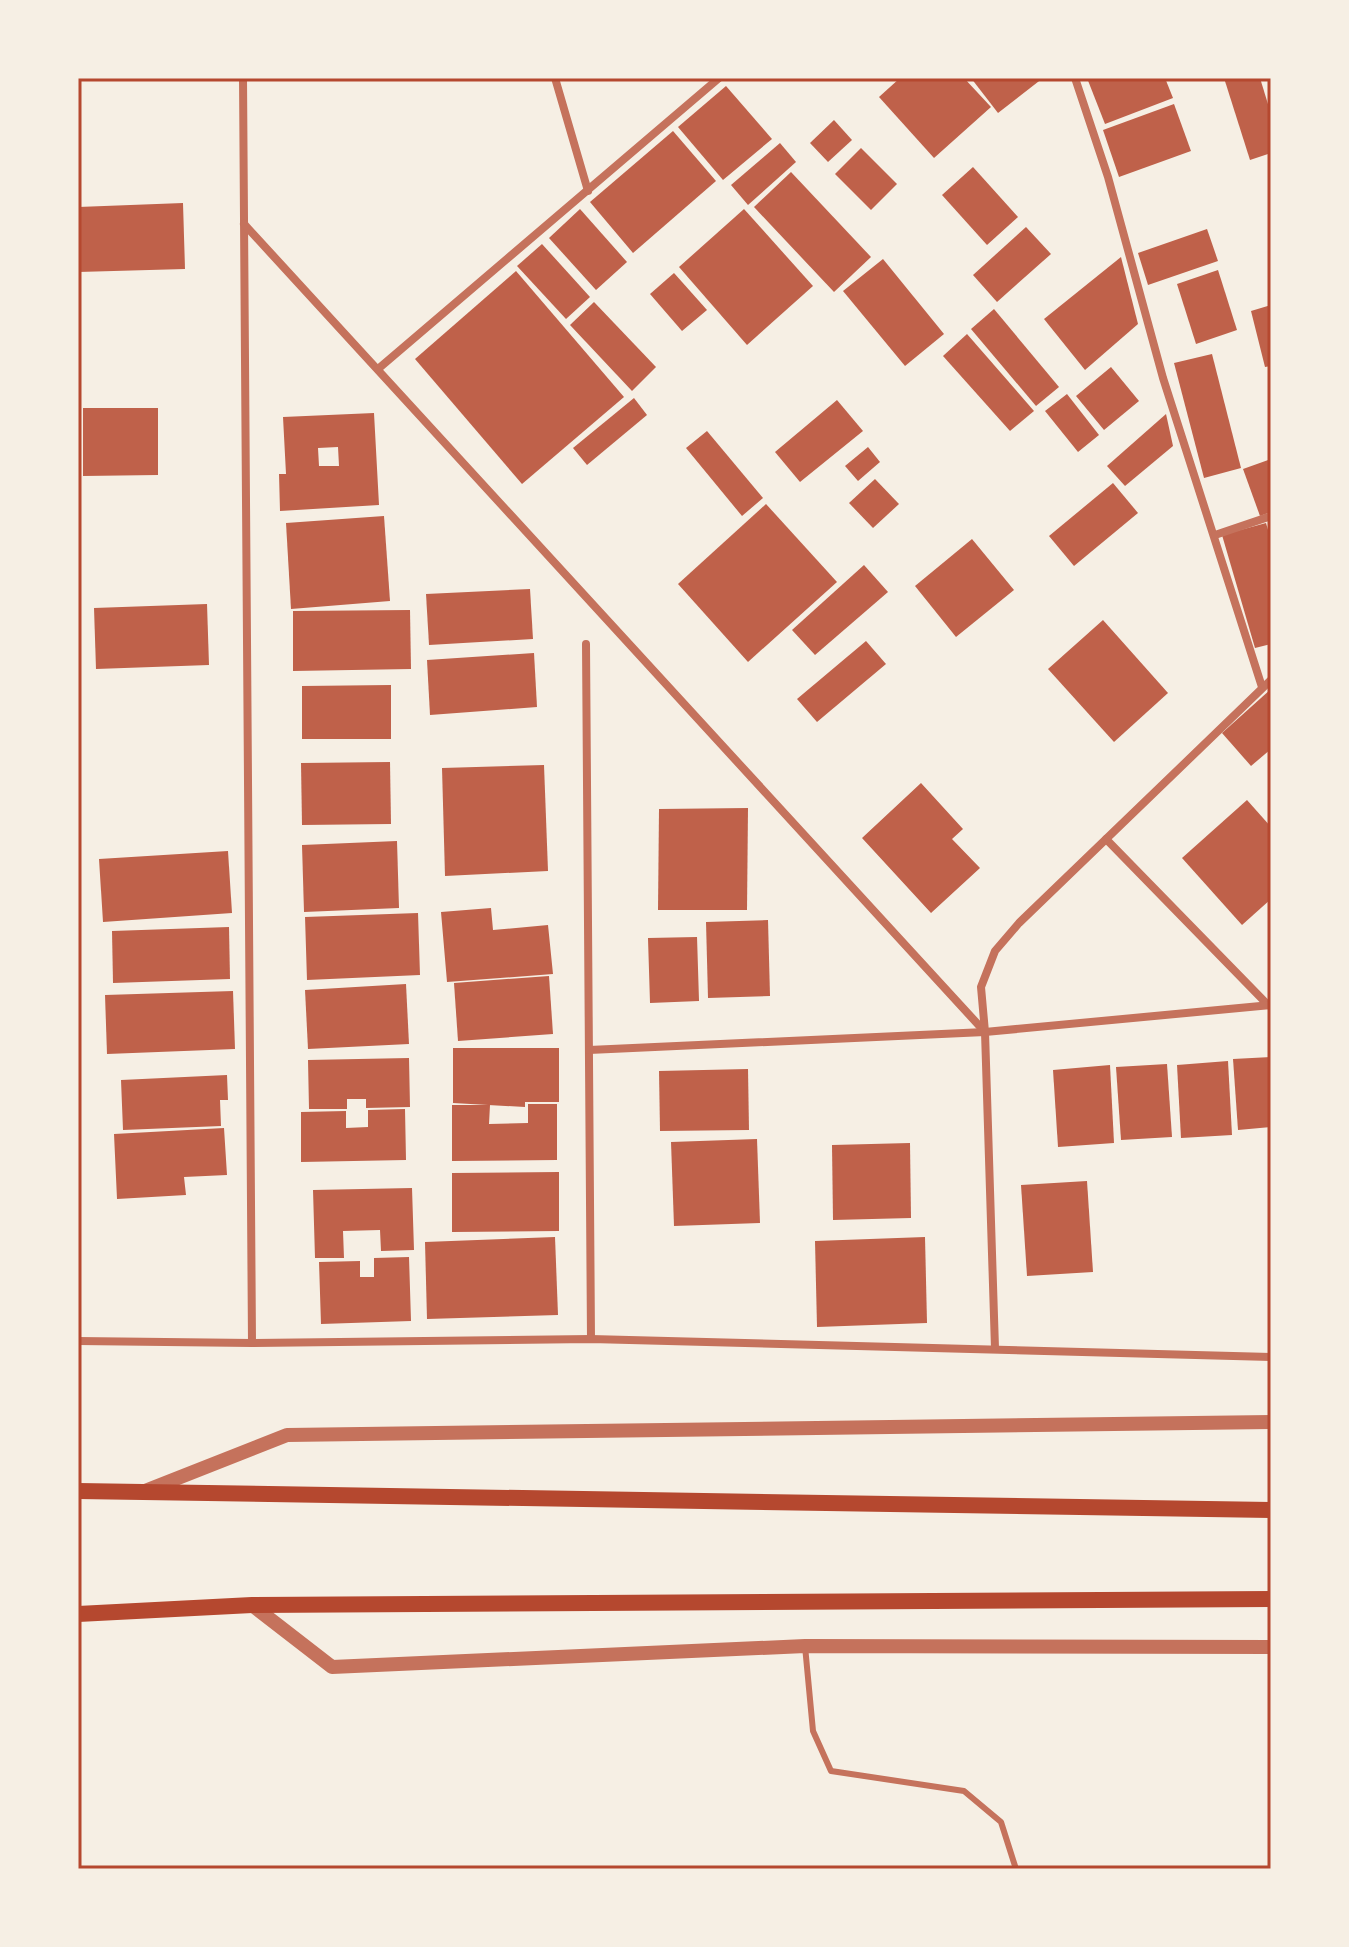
<svg xmlns="http://www.w3.org/2000/svg" width="1349" height="1947" font-family="Ubuntu,sans-serif">
	<rect width="100%" height="100%" fill="#f6efe4"/>
	<g fill="#bf614a" fill-rule="evenodd">
		<path d="M900 78H964L991 107 934 158 879 97Z"/>
		<path d="M971 78H1043L998 113Z"/>
		<path d="M1087 78H1165L1173 98 1105 124Z"/>
		<path d="M1224 78H1260L1271 114V153L1250 160Z"/>
		<path d="M726 86 772 139 723 180 678 127Z"/>
		<path d="M1174 104 1191 151 1119 177 1103 130Z"/>
		<path d="M834 120 852 140 828 162 810 143Z"/>
		<path d="M673 131 716 181 633 253 590 202Z"/>
		<path d="M780 143 796 162 748 205 731 185Z"/>
		<path d="M861 148 897 184 871 210 835 174Z"/>
		<path d="M973 167 1018 217 987 245 942 195Z"/>
		<path d="M791 172 871 257 834 292 754 207Z"/>
		<path d="M183 203 185 269 78 272V207Z"/>
		<path d="M580 209 627 262 596 290 549 238Z"/>
		<path d="M744 209 813 286 747 345 679 267Z"/>
		<path d="M1026 227 1051 254 997 302 973 275Z"/>
		<path d="M1207 229 1218 261 1148 285 1138 253Z"/>
		<path d="M542 244 590 297 566 319 517 266Z"/>
		<path d="M1121 257 1138 324 1085 370 1044 319Z"/>
		<path d="M883 259 944 334 905 366 843 291Z"/>
		<path d="M1218 270 1237 330 1196 344 1177 284Z"/>
		<path d="M516 271 624 397 522 484 415 359Z"/>
		<path d="M674 273 707 310 682 331 650 294Z"/>
		<path d="M594 302 656 367 632 391 570 325Z"/>
		<path d="M1271 305V366L1265 367 1251 311Z"/>
		<path d="M994 309 1059 387 1036 406 971 329Z"/>
		<path d="M967 334 1034 411 1010 431 943 356Z"/>
		<path d="M1212 354 1241 468 1204 478 1174 363Z"/>
		<path d="M1111 367 1139 401 1104 430 1076 396Z"/>
		<path d="M1067 394 1099 435 1078 452 1045 411Z"/>
		<path d="M634 398 647 415 587 465 573 448Z"/>
		<path d="M837 400 863 431 800 482 775 452Z"/>
		<path d="M83 408H158V475L83 476Z"/>
		<path d="M374 413 379 505 280 511 279 474H286L283 417ZM338 447 339 466H319L318 448Z"/>
		<path d="M1166 414 1173 446 1125 486 1107 466Z"/>
		<path d="M707 431 763 498 742 516 686 448Z"/>
		<path d="M868 447 880 462 858 481 845 466Z"/>
		<path d="M1271 459V512L1260 516 1243 469Z"/>
		<path d="M875 479 899 504 873 528 849 503Z"/>
		<path d="M1113 483 1138 513 1074 566 1049 536Z"/>
		<path d="M766 504 837 582 748 662 678 584Z"/>
		<path d="M384 516 390 601 291 609 286 523Z"/>
		<path d="M1266 523 1271 540V644L1255 648 1222 535Z"/>
		<path d="M972 539 1014 590 956 637 915 586Z"/>
		<path d="M864 565 888 592 815 655 792 630Z"/>
		<path d="M530 589 533 639 429 645 426 594Z"/>
		<path d="M207 604 209 665 96 669 94 608Z"/>
		<path d="M410 610 411 669 293 671V611Z"/>
		<path d="M1103 620 1168 693 1114 742 1048 669Z"/>
		<path d="M866 641 886 664 817 722 797 699Z"/>
		<path d="M534 653 537 707 430 715 427 660Z"/>
		<path d="M391 685V739H302V686Z"/>
		<path d="M1271 689V749L1251 766 1222 733Z"/>
		<path d="M390 762 391 824 302 825 301 763Z"/>
		<path d="M544 765 548 871 445 876 442 768Z"/>
		<path d="M921 783 963 829 952 839 980 868 931 913 862 838Z"/>
		<path d="M1247 800 1271 827V899L1242 925 1182 858Z"/>
		<path d="M748 808 747 910H658L659 809Z"/>
		<path d="M397 841 399 908 304 912 302 845Z"/>
		<path d="M228 851 232 913 103 922 99 859Z"/>
		<path d="M491 908 493 930 548 925 553 974 447 982 441 912Z"/>
		<path d="M418 913 420 975 307 980 305 917Z"/>
		<path d="M768 920 770 996 708 998 706 922Z"/>
		<path d="M229 927 230 979 113 983 112 931Z"/>
		<path d="M697 937 699 1001 650 1003 648 938Z"/>
		<path d="M549 976 553 1034 458 1041 454 983Z"/>
		<path d="M406 984 409 1044 308 1049 305 990Z"/>
		<path d="M233 991 235 1049 107 1054 105 995Z"/>
		<path d="M453 1048H559V1102H525V1107L453 1103Z"/>
		<path d="M1271 1057V1127L1238 1130 1233 1059Z"/>
		<path d="M409 1058 410 1107 366 1108V1099H347V1109H309L308 1060Z"/>
		<path d="M1228 1061 1232 1135 1181 1138 1177 1065Z"/>
		<path d="M1167 1064 1172 1137 1121 1140 1116 1067Z"/>
		<path d="M1110 1065 1114 1143 1058 1147 1053 1070Z"/>
		<path d="M748 1069 749 1130 660 1131 659 1071Z"/>
		<path d="M227 1075 228 1100H220L221 1126 123 1130 121 1080Z"/>
		<path d="M528 1104H557V1160L452 1161V1105H490L489 1124 528 1123Z"/>
		<path d="M405 1109 406 1160 301 1162V1112L346 1111V1128L368 1127V1110Z"/>
		<path d="M224 1128 227 1175 184 1177 186 1195 117 1199 114 1134Z"/>
		<path d="M757 1139 760 1223 674 1226 671 1142Z"/>
		<path d="M910 1143 911 1218 833 1220 832 1145Z"/>
		<path d="M559 1172V1231L452 1232V1173Z"/>
		<path d="M1087 1181 1093 1272 1027 1276 1021 1185Z"/>
		<path d="M412 1188 414 1250 381 1251 380 1230 343 1231 344 1258H315L313 1190Z"/>
		<path d="M555 1237 558 1315 427 1319 425 1242Z"/>
		<path d="M925 1237 927 1323 817 1327 815 1241Z"/>
		<path d="M409 1257 411 1321 321 1324 319 1262 360 1261V1277H374V1258Z"/>
	</g>
	<g fill="none" stroke-linecap="round" stroke-linejoin="round">
		<path stroke="#c5725c" stroke-width="6" d="M805 1646 813 1731 831 1771 964 1791 1001 1822 1016 1869"/>
		<g stroke="#c5725c" stroke-width="8">
			<path d="M243 78 252 1343"/>
			<path d="M555 78 588 191"/>
			<path d="M1075 78 1108 177 1163 378 1262 687"/>
			<path d="M244 224 985 1032"/>
			<path d="M378 369 719 78"/>
			<path d="M1215 535 1271 516"/>
			<path d="M586 644 591 1339"/>
			<path d="M1106 839 1268 1005"/>
			<path d="M589 1050 985 1032 1271 1005"/>
			<path d="M78 1341 252 1343 591 1339 1271 1357"/>
			<path d="M995 1348 985 1032 981 987 995 951 1019 923 1271 680"/>
		</g>
		<g stroke="#c5725c" stroke-width="14">
			<path d="M145 1491 287 1435 1271 1422"/>
			<path d="M252 1605 332 1667 805 1646 1271 1647"/>
		</g>
		<g stroke="#b5482f" stroke-width="16">
			<path d="M78 1491 1271 1510"/>
			<path d="M78 1614 252 1605 1271 1599"/>
		</g>
	</g>
	<rect width="1349" height="1947" fill="none" stroke="#f6efe4" stroke-width="160"/>
	<rect x="80" y="80" width="1189" height="1787" fill="none" stroke="#b5482f" stroke-width="3"/>
</svg>
